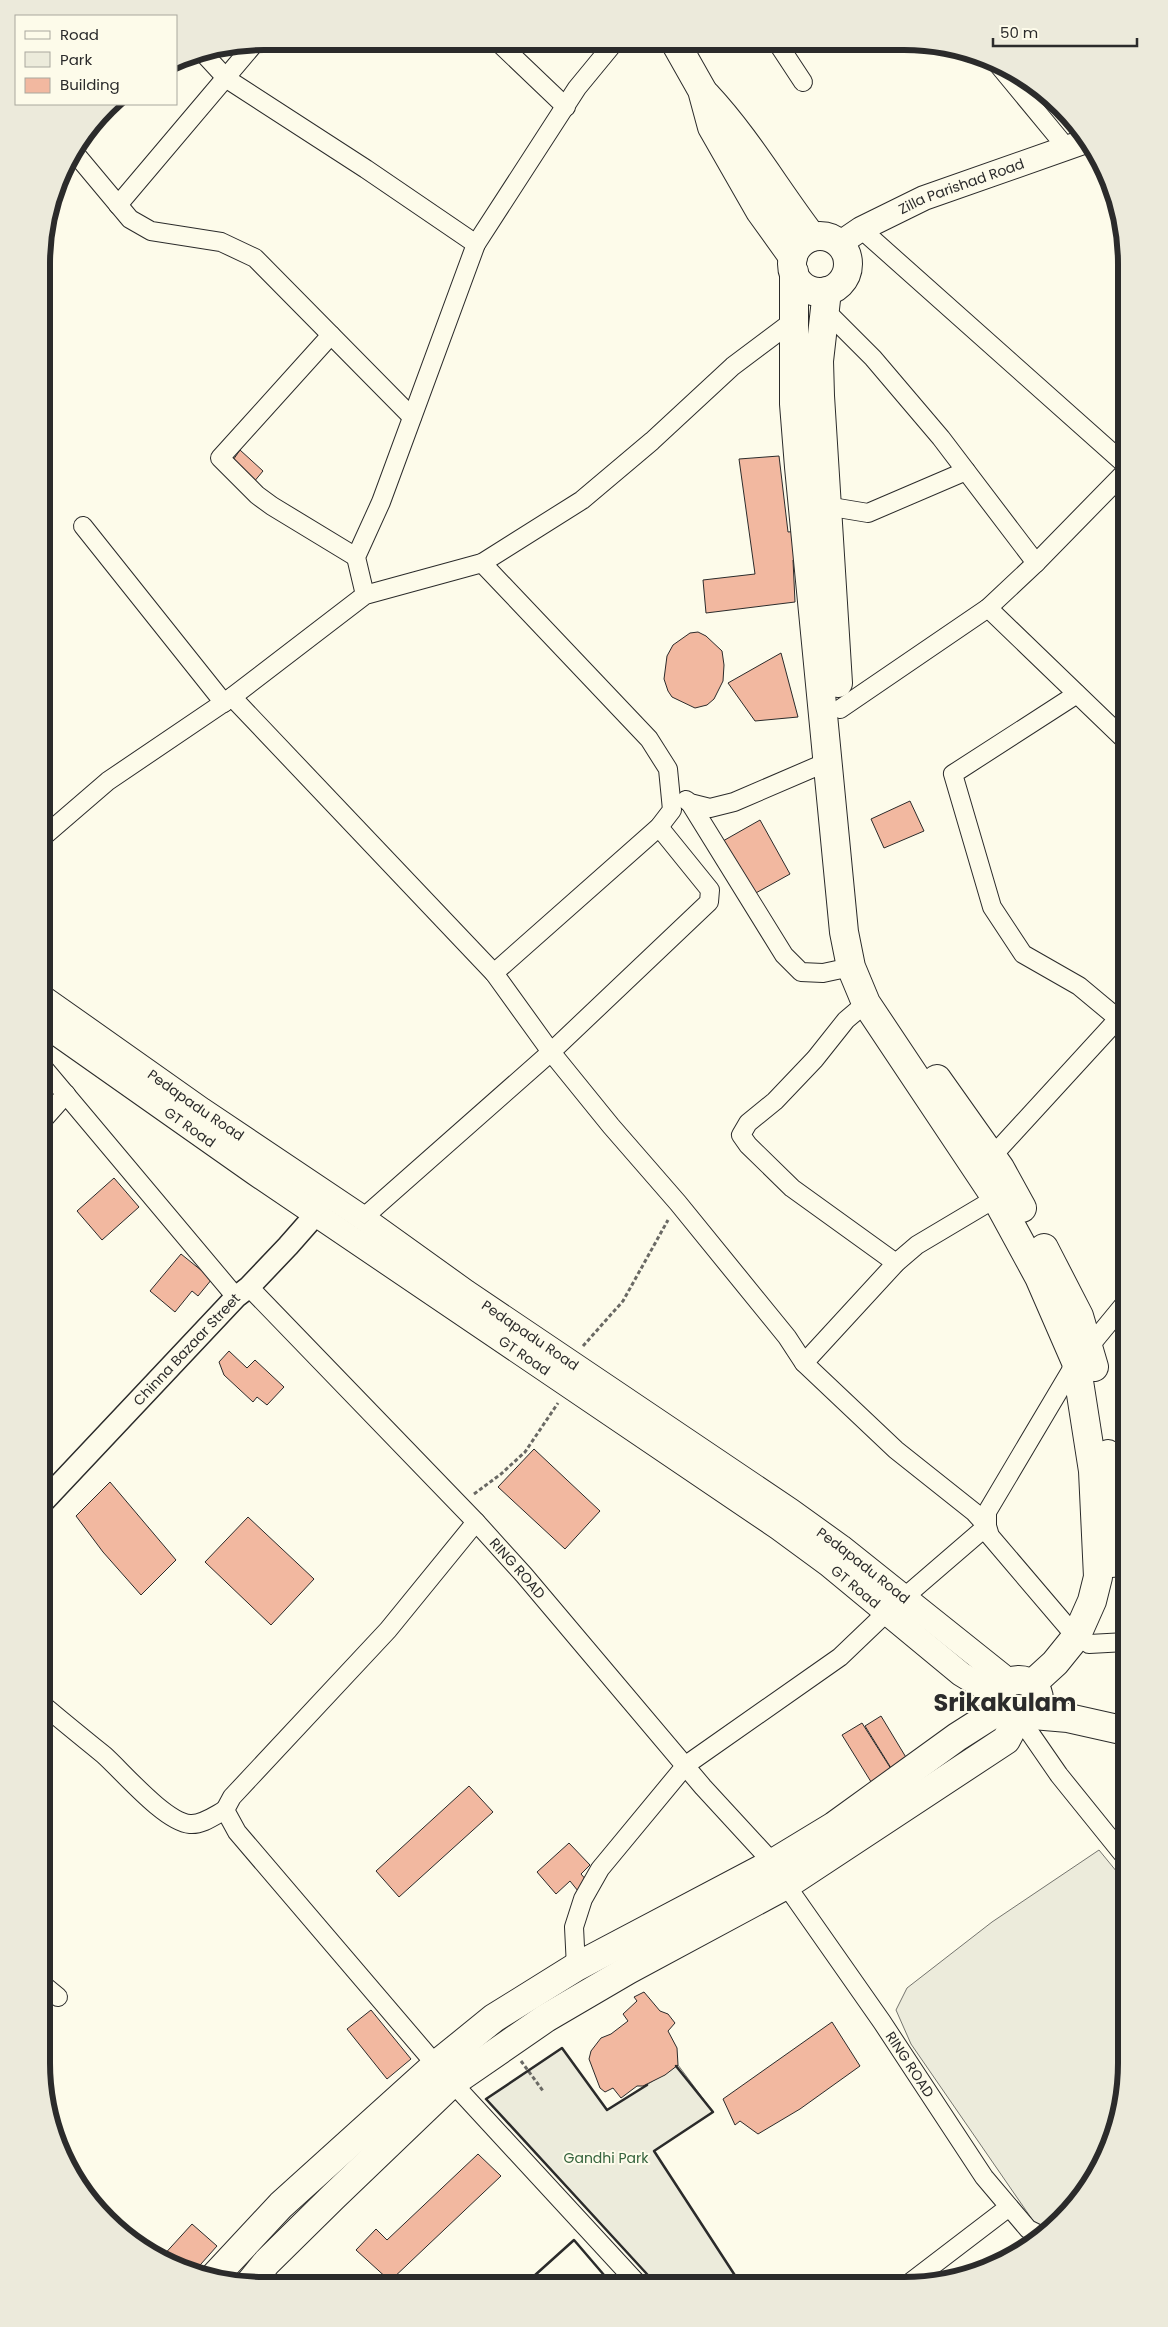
<svg xmlns="http://www.w3.org/2000/svg" width="1168" height="2327" font-family="Poppins,sans-serif">
	<rect width="100%" height="100%" fill="#fdfbea"/>
	<g fill="#ecebdb" stroke="#74746e">
		<path d="M1099 1850 1126 1883V2078L1110 2148 1081 2199 1047 2231 1036 2225 911 2044 896 2010 907 1988 992 1922Z"/>
		<path d="M562 2048 607 2110 678 2065 713 2112 654 2151 736 2277 726 2285H657L486 2099Z"/>
	</g>
	<g fill="#f2b8a0" stroke="#2b2b2b">
		<path d="M240 450 263 471 253 483 231 463Z"/>
		<path d="M779 456 788 532 800 531 803 559 793 560 795 602 706 613 703 580 755 574 739 459Z"/>
		<path d="M698 632 706 636 722 651 724 665 723 681 714 699 707 705 695 708 672 697 668 691 664 679 667 656 673 645 690 633Z"/>
		<path d="M781 653 798 717 755 721 728 683Z"/>
		<path d="M910 801 924 831 884 848 871 819Z"/>
		<path d="M760 820 790 874 754 894 723 841Z"/>
		<path d="M42 1079 52 1088 42 1098Z"/>
		<path d="M114 1178 139 1207 102 1240 77 1211Z"/>
		<path d="M181 1254 212 1279 198 1296 192 1291 175 1312 150 1291Z"/>
		<path d="M229 1351 247 1368 255 1360 284 1387 267 1405 257 1397 253 1402 224 1375 219 1362Z"/>
		<path d="M534 1449 600 1511 565 1549 498 1487Z"/>
		<path d="M110 1482 176 1560 141 1595 103 1552 76 1516Z"/>
		<path d="M248 1517 314 1579 271 1625 205 1562Z"/>
		<path d="M881 1716 907 1759 891 1768 865 1726Z"/>
		<path d="M862 1723 893 1772 873 1785 842 1735Z"/>
		<path d="M469 1786 493 1812 399 1897 376 1871Z"/>
		<path d="M569 1843 590 1865 581 1874 588 1882 578 1891 570 1881 556 1894 537 1872Z"/>
		<path d="M644 1992 660 2011 668 2014 675 2023 668 2031 677 2048 678 2065 665 2075 643 2086H637L621 2098 613 2088 605 2092 600 2088 589 2059 591 2051 601 2038 611 2034 628 2021 623 2014 637 2001 634 1997Z"/>
		<path d="M371 2010 411 2059 387 2079 347 2029Z"/>
		<path d="M832 2022 860 2066 800 2109 758 2134 740 2121 735 2125 723 2099Z"/>
		<path d="M478 2154 501 2176 390 2281 356 2250 376 2229 387 2240Z"/>
		<path d="M192 2224 217 2246 193 2273 178 2269 161 2258Z"/>
	</g>
	<g fill="none" stroke-linecap="round" stroke-linejoin="round">
		<defs>
			<g id="minor">
				<path d="M499 43 566 107"/>
				<path d="M778 44 803 82"/>
				<path d="M203 53 227 79 366 169 476 244"/>
				<path d="M995 61 1066 147"/>
				<path d="M74 152 130 219 151 231 221 242 255 258 412 417"/>
				<path d="M118 205 255 43"/>
				<path d="M861 229 1127 466"/>
				<path d="M825 310 873 358 941 438 1036 563"/>
				<path d="M331 335 220 458 257 495 272 506 356 557"/>
				<path d="M826 506 868 513 966 471"/>
				<path d="M83 526 224 703"/>
				<path d="M482 563 649 739 668 769 672 810 659 827 494 973 551 1052 611 1126 678 1203 787 1337 804 1363 896 1450 974 1512 987 1526 990 1536 1076 1637"/>
				<path d="M365 595 356 557 381 502 476 244 577 88 614 43"/>
				<path d="M988 608 1127 742"/>
				<path d="M1077 694 953 774 992 907 1023 954 1079 986 1127 1026"/>
				<path d="M232 697 494 973"/>
				<path d="M840 709 988 608 1036 563 1127 470"/>
				<path d="M686 800 690 803 710 808 734 802 827 762"/>
				<path d="M690 803 784 955 801 972 823 973 851 967"/>
				<path d="M43 837 108 781 232 697 365 595 482 563 582 500 652 441 733 366 793 321"/>
				<path d="M866 1003 846 1020 815 1059 775 1101 748 1123 741 1135 748 1145 792 1188 896 1263"/>
				<path d="M42 1066 236 1297"/>
				<path d="M42 1121 66 1094"/>
				<path d="M985 1164 1118 1019"/>
				<path d="M363 1218 551 1052 709 902 710 890 659 827"/>
				<path id="s1" d="M249 1287 476 1522 524 1575 703 1787 773 1863"/>
				<path d="M1089 1347 1126 1302"/>
				<path d="M804 1363 896 1263 917 1245 996 1198"/>
				<path d="M476 1522 388 1630 232 1797 225 1810 237 1832 436 2065 639 2285"/>
				<path d="M1089 1644 1126 1642"/>
				<path d="M42 1704C62 1721 83 1738 104 1755 123 1772 165 1822 190 1824 202 1825 214 1816 225 1810"/>
				<path d="M1021 1720 1059 1775 1126 1858"/>
				<path id="s2" d="M786 1885 882 2022 984 2177 1028 2229 1042 2236"/>
				<path d="M576 1967 574 1927 583 1899 600 1869 686 1765 840 1657 886 1613 987 1526V1512L1076 1362"/>
				<path d="M41 1983 58 1997"/>
				<path d="M907 2285 1009 2207"/>
			</g>
			<g id="tertiary">
				<path id="s3" d="M42 1503 236 1297 249 1287 288 1246 317 1213 321 1198"/>
			</g>
			<g id="secondary">
				<path id="s4" d="M839 244 861 229 924 198 1089 140"/>
				<path id="s5" d="M42 997 202 1110 363 1218 466 1292 791 1511 841 1547 1010 1682"/>
				<path id="s6" d="M42 1023 255 1173 779 1528 828 1564 961 1674 999 1697"/>
			</g>
			<g id="primary">
				<path d="M676 44 702 90 712 127 760 211 793 257"/>
				<path d="M706 95C747 139 776 190 812 237"/>
				<circle cx="820" cy="264" r="28"/>
				<path d="M794 272V404L799 467 844 932 851 967 866 1003 996 1198 1039 1277 1076 1362 1093 1471 1098 1577 1092 1601 1076 1637 1055 1663 1032 1684"/>
				<path d="M827 291 819 361 820 396 838 683"/>
				<path d="M937 1079 1000 1168 1022 1208"/>
				<path d="M1044 1248 1079 1316 1094 1367"/>
				<path d="M1108 1454 1115 1499 1112 1563"/>
				<circle cx="1019" cy="1700" r="20"/>
				<path d="M1033 1715 1068 1718 1126 1731"/>
				<path d="M213 2278 281 2205 436 2065 494 2018 576 1967 773 1863 834 1826 957 1737 1001 1709"/>
				<path d="M249 2284 267 2262 333 2197 452 2083 546 2018 628 1970 786 1885 1006 1740 1016 1721"/>
			</g>
		</defs>
		<use href="#minor" stroke="#2b2b2b" stroke-width="20"/>
		<use href="#tertiary" stroke="#2b2b2b" stroke-width="24"/>
		<use href="#secondary" stroke="#2b2b2b" stroke-width="26"/>
		<use href="#primary" stroke="#2b2b2b" stroke-width="30"/>
		<g stroke="#6a6964" stroke-width="3" stroke-dasharray="4 2.5" stroke-linecap="butt">
			<path d="M583 1346 623 1301 668 1220"/>
			<path d="M474 1494 501 1474 525 1452 558 1403"/>
			<path d="M521 2061 543 2091"/>
			<path d="M283 2278 289 2284"/>
		</g>
		<use href="#minor" stroke="#fdfbea" stroke-width="18"/>
		<use href="#tertiary" stroke="#fdfbea" stroke-width="21"/>
		<use href="#secondary" stroke="#fdfbea" stroke-width="24"/>
		<use href="#primary" stroke="#fdfbea" stroke-width="28"/>
		<g stroke="#2b2b2b" stroke-width="2.5">
			<path d="M676 2066 713 2112 654 2151 736 2277 726 2285"/>
			<path d="M647 2085 607 2110 562 2048 486 2099 657 2285"/>
			<path d="M524 2285 574 2240 604 2275 594 2285"/>
		</g>
	</g>
	<g text-anchor="middle" stroke-width="4" stroke-linejoin="round" paint-order="stroke">
		<g font-size="14" fill="#2b2b2b" stroke="#fdfbea">
			<text dy="5" stroke="none"><textPath href="#s4" startOffset="136">Zilla Parishad Road</textPath></text>
			<text dy="5" stroke="none"><textPath href="#s5" startOffset="188">Pedapadu Road</textPath></text>
			<text dy="5" stroke="none"><textPath href="#s6" startOffset="181">GT Road</textPath></text>
			<text dy="5" stroke="none"><textPath href="#s5" startOffset="594">Pedapadu Road</textPath></text>
			<text dy="5" stroke="none"><textPath href="#s3" startOffset="211">Chinna Bazaar Street</textPath></text>
			<text dy="5" stroke="none"><textPath href="#s6" startOffset="586">GT Road</textPath></text>
			<text dy="5" stroke="none"><textPath href="#s5" startOffset="999">Pedapadu Road</textPath></text>
			<text dy="5" stroke="none"><textPath href="#s1" startOffset="389">RING ROAD</textPath></text>
			<text dy="5" stroke="none"><textPath href="#s6" startOffset="990">GT Road</textPath></text>
			<text dy="5" stroke="none"><textPath href="#s2" startOffset="218">RING ROAD</textPath></text>
		</g>
		<g font-size="14" fill="#34623c" stroke="#fdfbea">
			<text x="606" y="2163">Gandhi Park</text>
		</g>
		<g font-size="24" font-weight="bold" fill="#2b2b2b" stroke="#fdfbea">
			<text x="1005" y="1711">Srikakulam</text>
		</g>
	</g>
	<path d="M0 0H1168V2327H0ZM264 50H904A214 214 0 0 1 1118 264V2063A214 214 0 0 1 904 2277H264A214 214 0 0 1 50 2063V264A214 214 0 0 1 264 50Z" fill="#eceadb" fill-rule="evenodd"/>
	<path fill="none" stroke="#2b2b2b" stroke-width="6" d="M264 50H904A214 214 0 0 1 1118 264V2063A214 214 0 0 1 904 2277H264A214 214 0 0 1 50 2063V264A214 214 0 0 1 264 50Z"/>
	<rect x="15" y="15" width="162" height="90" fill="#fdfbea" stroke="#a9a89e"/>
	<rect x="25" y="31" width="25" height="8" fill="#fdfbea" stroke="#a9a89e"/>
	<text x="60" y="40" font-size="15" fill="#2b2b2b">Road</text>
	<rect x="25" y="52" width="25" height="15" fill="#ecebdb" stroke="#a9a89e"/>
	<text x="60" y="65" font-size="15" fill="#2b2b2b">Park</text>
	<rect x="25" y="78" width="25" height="15" fill="#f2b8a0" stroke="#a9a89e"/>
	<text x="60" y="90" font-size="15" fill="#2b2b2b">Building</text>
	<path d="M993 38v8h144v-8" fill="none" stroke="#2b2b2b" stroke-width="2.5"/>
	<text x="1000" y="38" font-size="15" fill="#2b2b2b" stroke="#fdfbea" stroke-width="4" paint-order="stroke">50 m</text>
</svg>
